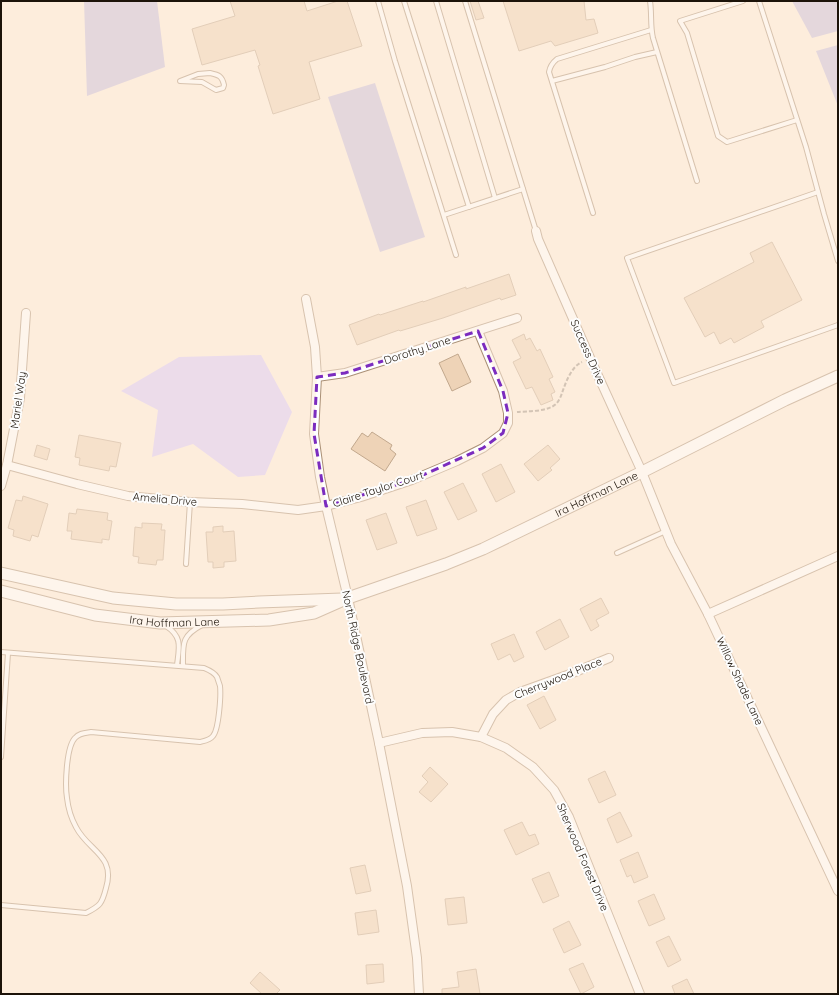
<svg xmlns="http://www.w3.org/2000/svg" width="839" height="995" font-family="Quicksand,sans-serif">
	<rect width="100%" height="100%" fill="#fdeddc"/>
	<g fill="#c6bddb">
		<path d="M84 1H157L165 67 87 96Z"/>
		<path d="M792 1H838V31L812 38Z"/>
		<path d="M838 45V106L816 51Z"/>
		<path d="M375 83 425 237 380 252 328 97Z"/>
	</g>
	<path fill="#d7c8fb" d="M261 355 292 412 265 475 238 477 193 444 152 457 158 410 121 391 179 357Z"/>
	<g fill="#eed3b7" stroke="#c2a88d">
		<path d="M230 1H304L307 11 338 1H347L362 46 309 62 320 99 273 114 258 66 260 65 255 50 202 65 192 29 235 16Z"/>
		<path d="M470 1H478L484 18 476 20Z"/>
		<path d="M503 1H584L586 20 594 19 598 33 555 46 551 41 519 51Z"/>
		<path d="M772 242 802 300 761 321 764 327 734 343 731 338 720 344 714 332 705 337 684 298 754 262 750 253Z"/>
		<path d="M509 274 516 295 501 300 500 298 443 318 400 331 399 330 357 345 349 325 379 314 380 315 423 301V302L466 287V289Z"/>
		<path d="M524 334 526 340 530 338 537 351 540 349 553 377 549 379 555 392 551 394 553 400 541 405 532 387 526 389 513 362 521 358 512 340Z"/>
		<path d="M458 354 471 382 452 391 439 363Z"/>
		<path d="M372 432 392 445 390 449 396 454 385 471 351 449 362 433 368 437Z"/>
		<path d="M79 435 121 443 116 467 110 466 109 471 79 465 80 458 75 457Z"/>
		<path d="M37 445 50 449 47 460 34 456Z"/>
		<path d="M548 445 560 459 550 468 552 470 538 481 524 464Z"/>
		<path d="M501 464 515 492 496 502 482 474Z"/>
		<path d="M463 483 477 511 458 520 444 492Z"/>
		<path d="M23 496 48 504 38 537 32 535 30 541 13 536 14 530 8 528 16 500 22 501Z"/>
		<path d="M426 500 437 529 417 536 406 507Z"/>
		<path d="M77 509 108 513 107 520 112 521 109 540 102 539V543L71 539 72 531H67L69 513 76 514Z"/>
		<path d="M386 513 397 543 377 550 366 520Z"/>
		<path d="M142 523 162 524 161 530H165L163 560H157L156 565 138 563 139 557 133 556 135 527 142 528Z"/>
		<path d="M223 526V532L234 531 236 561 224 562V567L213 568V562H208L206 532H213V527Z"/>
		<path d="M601 598 609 613 596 620 599 626 591 631 580 609Z"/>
		<path d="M560 619 569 637 545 650 536 632Z"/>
		<path d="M514 634 524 657 514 662 510 654 498 660 491 644Z"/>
		<path d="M544 696 556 720 540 729 527 705Z"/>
		<path d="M430 767 448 784 431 802 419 792 428 782 422 776Z"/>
		<path d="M605 771 616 795 599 803 588 779Z"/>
		<path d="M620 812 632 836 617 843 607 819Z"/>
		<path d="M522 822 529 836 535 834 539 844 516 855 504 830Z"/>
		<path d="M638 852 648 877 634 883 631 875 627 877 620 860Z"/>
		<path d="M365 865 371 891 356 894 350 868Z"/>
		<path d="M549 872 559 896 543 903 532 879Z"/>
		<path d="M654 894 665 919 649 926 638 901Z"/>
		<path d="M464 897 467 923 448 925 445 899Z"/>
		<path d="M376 910 379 932 358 935 355 913Z"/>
		<path d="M569 921 581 945 564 953 553 929Z"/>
		<path d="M669 936 681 960 668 967 656 942Z"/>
		<path d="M583 963 594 987 581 994 569 969Z"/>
		<path d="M383 964 384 982 367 984 366 965Z"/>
		<path d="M476 969 480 994H442V989L459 987 457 972Z"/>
		<path d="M260 972 280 990 276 994H262L250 983Z"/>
		<path d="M687 979 694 994H675L672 986Z"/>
	</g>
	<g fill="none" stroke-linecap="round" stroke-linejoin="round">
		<defs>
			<g id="lane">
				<path d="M378 1 395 61 456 255"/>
				<path d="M404 1 469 207"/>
				<path d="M436 1 495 198"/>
				<path d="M465 1 536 231"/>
				<path d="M650 1C652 14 650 25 653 38L697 181"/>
				<path d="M743 1 680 21 687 33 718 136 727 142 797 120"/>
				<path d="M759 1 806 147 824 214 838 261"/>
				<path d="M210 73C219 75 222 76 224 85L223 88 216 90 202 82 180 81 198 74Z"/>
				<path d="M552 81 605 67 635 57 657 52"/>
				<path d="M818 192 627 258 674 383 838 325"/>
				<path d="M593 213 549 72C550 66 552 63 557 59L651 30"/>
				<path d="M444 215 523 189"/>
				<path d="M617 553 666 531"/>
				<path d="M186 564 190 502"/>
				<path d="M166 626C183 637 179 648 177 665"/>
				<path d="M1 652 204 668C209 670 214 672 217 677 218 680 219 683 220 686 221 695 219 729 213 736 210 740 204 741 200 742L91 732C85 733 79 733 75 738 66 747 65 786 67 798 68 807 71 818 76 827 88 851 116 855 106 888 102 904 100 906 86 913L1 905"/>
				<path d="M183 666C183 644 181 636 202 625"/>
				<path d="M1 757 8 653"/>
			</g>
			<g id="street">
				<path d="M536 231 538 239 595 369 642 472 671 544 708 614 838 891"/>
				<path d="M306 299 315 347 317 377 314 434 320 477 326 506 348 598 379 743 407 886 417 958 419 994"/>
				<path d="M317 377 345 373 517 318"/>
				<path d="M7 465 77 484 128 496 190 502 242 504 298 510 326 506 361 497 412 480 457 461 483 448 503 433 508 423V413L503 391 478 331"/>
				<path d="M1 486 7 465 20 398 26 313"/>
				<path d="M708 614 838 556"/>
				<path d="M481 737 493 714 506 700 520 692 570 674 609 658"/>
				<path d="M379 743 422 733 452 732 481 737 506 748 533 767 554 790 569 817 640 994"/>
			</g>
			<g id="secondary">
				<path d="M1 573 113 598 176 604H223L259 602 342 599"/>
				<path id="s1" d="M1 591 95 615 160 623 269 620 314 613 348 598 446 564 483 549 642 472 785 400 838 376"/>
			</g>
		</defs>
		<use href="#lane" stroke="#aa9076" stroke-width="6"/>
		<use href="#street" stroke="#aa9076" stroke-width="10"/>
		<use href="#secondary" stroke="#aa9076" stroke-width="13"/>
		<path stroke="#a09385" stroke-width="2" stroke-dasharray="4 2" stroke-linecap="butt" d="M517 412C528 411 547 412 556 404 559 401 561 396 562 393 566 382 571 367 582 362"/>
		<use href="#lane" stroke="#fff" stroke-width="4"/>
		<use href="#street" stroke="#fff" stroke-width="8"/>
		<use href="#secondary" stroke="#fff" stroke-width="11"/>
	</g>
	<path d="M0 0H839V995H0ZM478 331 503 391 508 413 503 433 483 448 412 480 326 506 314 434 317 377 345 373Z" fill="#fdeddc" fill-opacity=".55" fill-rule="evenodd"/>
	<path fill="none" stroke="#7b2cbf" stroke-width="3" stroke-dasharray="8 5" stroke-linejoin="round" d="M478 331 503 391 508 413 503 433 483 448 412 480 326 506 314 434 317 377 345 373Z"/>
	<g text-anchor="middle" stroke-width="4" stroke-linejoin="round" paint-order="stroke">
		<g font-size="11" fill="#1c1309" stroke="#fdfdfd">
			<text transform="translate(417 350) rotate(-18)" y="4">Dorothy Lane</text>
			<text transform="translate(588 352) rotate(66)" y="4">Success Drive</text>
			<text transform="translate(18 400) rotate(-82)" y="4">Mariel Way</text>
			<text transform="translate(378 489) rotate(-18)" y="4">Claire Taylor Court</text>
			<text dy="4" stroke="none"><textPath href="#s1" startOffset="624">Ira Hoffman Lane</textPath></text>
			<text transform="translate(165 499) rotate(5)" y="4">Amelia Drive</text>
			<text dy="4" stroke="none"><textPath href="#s1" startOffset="177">Ira Hoffman Lane</textPath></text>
			<text transform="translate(358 647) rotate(78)" y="4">North Ridge Boulevard</text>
			<text transform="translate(558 678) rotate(-22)" y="4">Cherrywood Place</text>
			<text transform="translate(740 681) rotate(65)" y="4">Willow Shade Lane</text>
			<text transform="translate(583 857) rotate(67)" y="4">Sherwood Forest Drive</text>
		</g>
	</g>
	<rect width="839" height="995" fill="none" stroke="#1c1309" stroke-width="4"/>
</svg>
